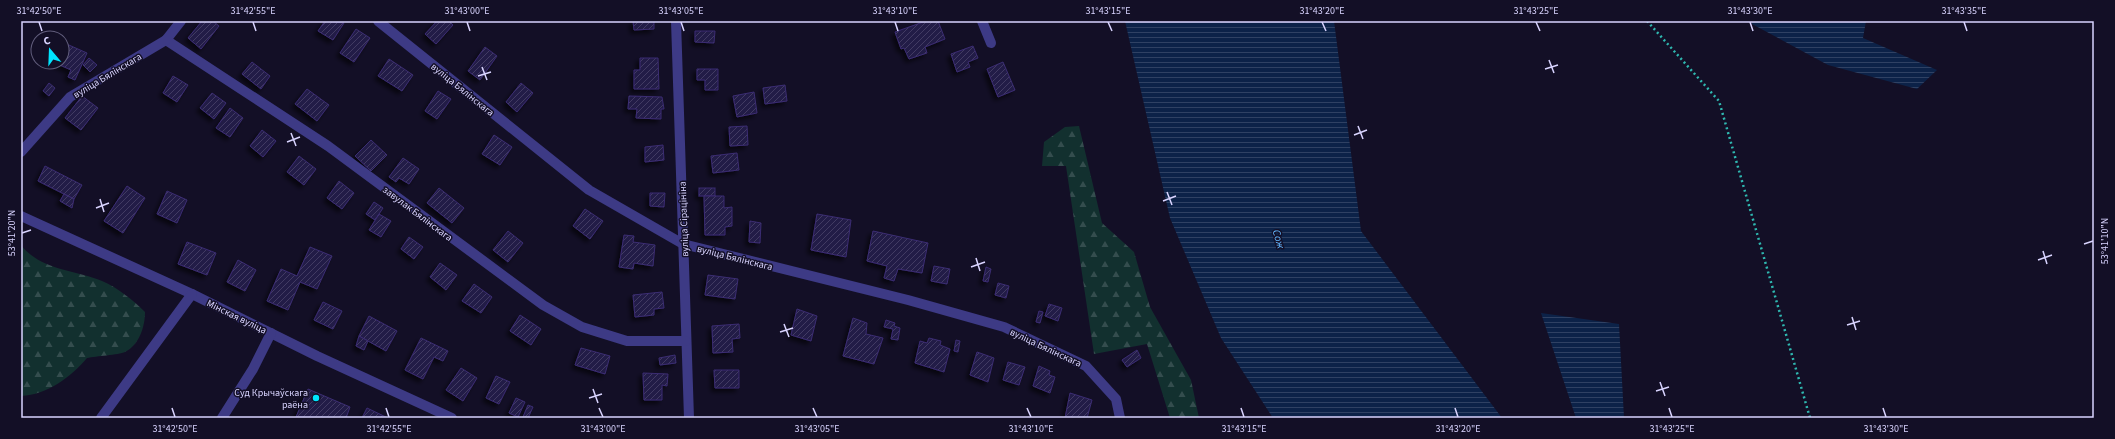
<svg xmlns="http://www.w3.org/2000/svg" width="2115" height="439" font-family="'Source Sans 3',sans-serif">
	<defs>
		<pattern id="forest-firs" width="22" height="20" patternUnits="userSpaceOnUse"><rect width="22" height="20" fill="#12302f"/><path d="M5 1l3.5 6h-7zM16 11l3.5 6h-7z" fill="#344d4e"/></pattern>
		<pattern id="water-rules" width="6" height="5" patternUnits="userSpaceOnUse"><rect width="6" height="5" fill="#0c2248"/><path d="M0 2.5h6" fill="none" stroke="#2f4163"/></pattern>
		<pattern id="building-hatch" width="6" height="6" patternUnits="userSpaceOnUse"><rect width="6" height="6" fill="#241b47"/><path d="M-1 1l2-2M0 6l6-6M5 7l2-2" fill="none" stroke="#433b63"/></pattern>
		<filter id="shadow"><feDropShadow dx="-3.5" dy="3.5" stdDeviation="2" flood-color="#0009"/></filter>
	</defs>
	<rect width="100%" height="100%" fill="#130f26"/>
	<g fill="url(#forest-firs)">
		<path d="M1079 126 1102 223 1134 252 1150 307 1191 380 1199 418H1170L1147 344 1094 354 1066 166H1042L1044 142 1065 127Z"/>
		<path d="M21 245C40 270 75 270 102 281 118 288 133 300 145 312 145 327 139 345 125 352 118 355 96 356 87 358 71 377 47 395 21 396Z"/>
	</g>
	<g fill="url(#water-rules)">
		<path d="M1125 21H1334L1361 231 1502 418H1273L1221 338 1170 218Z"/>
		<path d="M1751 21H1866L1863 38 1937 70 1917 89 1828 65 1752 24Z"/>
		<path d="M1541 313 1619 324 1624 418H1576Z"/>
	</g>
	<g fill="url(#building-hatch)" stroke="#3b2d73" filter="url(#shadow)">
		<path d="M202 21H213L219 26 201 49 188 38Z"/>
		<path d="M325 21 344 23 333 40 318 31Z"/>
		<path d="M437 21H449L453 25 436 44 425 34Z"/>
		<path d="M633 21H654V29L634 30Z"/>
		<path d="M926 21H938L945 39 925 47 927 53 909 59 904 48 901 49 895 32Z"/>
		<path d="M356 29 370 38 354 62 340 53Z"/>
		<path d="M695 31H715L714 43 695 42Z"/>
		<path d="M62 42 87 53 75 80 68 77 71 70 53 62H62Z"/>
		<path d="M973 46 978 58 968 62 970 67 957 72 951 54Z"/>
		<path d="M485 47 497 56 480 80 468 71Z"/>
		<path d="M89 58 97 65 90 72 83 65Z"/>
		<path d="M640 58H658L659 89H634V70H640Z"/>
		<path d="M389 59 413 75 402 91 378 76Z"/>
		<path d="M252 62 270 76 261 89 242 74Z"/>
		<path d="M1003 62 1015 90 998 97 987 69Z"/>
		<path d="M697 69H718V90H705V80H697Z"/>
		<path d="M173 76 188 85 177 102 163 93Z"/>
		<path d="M49 83 55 88 49 96 43 91Z"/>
		<path d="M521 83 533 93 517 112 506 102Z"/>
		<path d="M785 85 787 101 765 104 763 88Z"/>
		<path d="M307 89 329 105 317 121 295 104Z"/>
		<path d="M438 91 451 99 437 119 425 111Z"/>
		<path d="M754 92 757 113 737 117 733 96Z"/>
		<path d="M212 93 226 103 214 119 200 108Z"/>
		<path d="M82 96 98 108 81 130 65 118Z"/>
		<path d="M629 96 662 97 664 109H661V119L636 118 637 109H628Z"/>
		<path d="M230 108 243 118 230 137 216 128Z"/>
		<path d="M747 126 748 145 730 146 729 127Z"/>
		<path d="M262 130 276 141 263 157 250 146Z"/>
		<path d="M494 135 512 147 500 165 482 154Z"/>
		<path d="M371 140 387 155 371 171 355 156Z"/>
		<path d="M663 145 664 160 645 162V147Z"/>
		<path d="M737 153 739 170 713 173 711 156Z"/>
		<path d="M299 156 316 169 304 185 287 172Z"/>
		<path d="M403 158 419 169 409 184 399 178 396 182 389 177Z"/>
		<path d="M45 166 82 185 74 199 38 181Z"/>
		<path d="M339 181 354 193 342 209 327 198Z"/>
		<path d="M127 186 145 198 123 233 104 221Z"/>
		<path d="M439 188 464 208 452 223 427 203Z"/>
		<rect x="699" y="188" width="16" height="8"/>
		<path d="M167 191 187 200 177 223 157 214Z"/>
		<path d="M650 193H665L664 207 650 206Z"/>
		<path d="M64 194 74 199 72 208 60 201Z"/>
		<path d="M704 196H724V208L732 207V226L725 227V235H705Z"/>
		<path d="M374 202 383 208 375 220 366 214Z"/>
		<path d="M585 209 603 221 590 239 573 226Z"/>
		<path d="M379 214 391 221 381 237 369 230Z"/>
		<path d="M817 214 851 220 846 257 811 250Z"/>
		<path d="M750 221 761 223 760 243 749 242Z"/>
		<path d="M508 231 523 243 508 262 493 250Z"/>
		<path d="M873 231 928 243 922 273 898 269 894 281 884 278 887 266 867 261Z"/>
		<path d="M624 235 634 236 633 242 655 245 653 266 634 263 633 269 619 267Z"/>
		<path d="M409 237 423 247 414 259 401 249Z"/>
		<path d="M187 242 216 253 207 275 178 264Z"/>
		<path d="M310 247 332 256 317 289 300 282 288 310 267 301 281 269 297 276Z"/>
		<path d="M238 260 256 270 245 291 227 282Z"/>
		<path d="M440 263 457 275 446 290 430 277Z"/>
		<path d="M934 266 950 269 947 284 931 281Z"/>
		<path d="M986 267 991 269 988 282 983 281Z"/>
		<path d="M708 275 738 279 735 299 705 295Z"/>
		<path d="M998 283 1009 286 1006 298 995 295Z"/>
		<path d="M474 284 492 297 481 313 462 301Z"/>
		<path d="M662 292 664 308 654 309V315L635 317 633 295Z"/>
		<path d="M323 302 342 311 333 329 314 320Z"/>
		<path d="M1049 304 1062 308 1058 321 1045 316Z"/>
		<path d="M797 309 817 316 811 341 791 335Z"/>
		<path d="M1039 311 1043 312 1040 323 1036 322Z"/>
		<path d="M520 315 541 329 531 345 510 331Z"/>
		<path d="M369 316 397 331 386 351 359 336Z"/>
		<path d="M853 318 867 323 866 334 883 338 874 364 843 356Z"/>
		<path d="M886 320 895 323 894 326 900 328 898 340 891 339 893 329 884 327Z"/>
		<path d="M739 324 740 338 732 339 733 352 713 353 712 326Z"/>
		<path d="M359 336 368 341 364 350 356 346Z"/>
		<path d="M421 338 448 351 443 361 434 357 423 379 405 370Z"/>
		<path d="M929 338 941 341 940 345 950 349 944 372 915 363 920 341 927 343Z"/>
		<path d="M956 340 960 341 958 352 954 351Z"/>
		<path d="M581 348 610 356 605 374 575 365Z"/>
		<path d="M1137 350 1141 358 1127 367 1122 360Z"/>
		<path d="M977 352 994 358 988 382 970 375Z"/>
		<path d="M675 355 676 363 660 365 659 358Z"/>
		<path d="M1008 362 1025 367 1019 385 1003 380Z"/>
		<path d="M1039 366 1050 371 1049 375 1055 377 1050 393 1033 386Z"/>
		<path d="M461 368 477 378 463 401 446 390Z"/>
		<path d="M714 370H739V388H715Z"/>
		<path d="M643 373 668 374 667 386 662 385V400H644Z"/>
		<path d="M496 376 510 382 499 404 486 398Z"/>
		<path d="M308 389 350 407 346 418 296 417Z"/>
		<path d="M1070 393 1092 400 1087 418H1065Z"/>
		<path d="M516 398 525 402 518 417 509 413Z"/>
		<path d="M528 405 533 407 528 418H525L523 417Z"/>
		<path d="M367 408 388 418H362Z"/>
	</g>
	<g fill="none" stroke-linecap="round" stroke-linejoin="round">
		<path stroke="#2fb8b0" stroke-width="2.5" stroke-dasharray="2 3" stroke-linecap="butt" d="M1647 21 1719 101 1810 418"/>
		<g stroke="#3d3a85" stroke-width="10">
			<path d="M378 21 589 190 683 244 908 300 1004 327 1086 366 1116 399 1120 418"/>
			<path d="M676 21 689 418"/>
			<path d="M982 21 991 43"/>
			<path d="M166 40 328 146 543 305 582 327 627 341H686"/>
			<path d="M21 152 70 97 166 40 181 21"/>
			<path d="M21 216 192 294 317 356 452 418"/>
			<path d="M101 418 192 294"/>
			<path d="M222 418 253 369 271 333"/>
		</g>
	</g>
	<path fill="none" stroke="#d9d4ff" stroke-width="1.5" d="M39 22 42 31M253 22 256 31M467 22 470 31M681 22 684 31M895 22 898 31M1108 22 1112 31M1322 22 1326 31M1536 22 1540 31M1750 22 1753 31M1964 22 1967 31M1549 60 1554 73M482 67 487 80M1545 69 1558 65M478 76 491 72M1358 126 1363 139M291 133 296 146M1354 135 1367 130M287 142 300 137M1167 192 1172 205M100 199 104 212M1163 201 1176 196M96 208 109 203M22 233 31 230M2084 244 2093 241M2043 251 2047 264M976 258 980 271M2038 260 2052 255M971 267 985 262M1852 317 1856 330M784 324 789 337M1847 325 1860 321M780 332 793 328M1660 382 1665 396M593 389 598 403M1656 391 1669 387M589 398 602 394M172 408 175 417M386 408 389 417M599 408 603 417M813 408 817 417M1027 408 1031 417M1241 408 1244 417M1455 408 1458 417M1669 408 1672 417M1883 408 1886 417"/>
	<circle fill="#00e5ff" stroke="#130f26" stroke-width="1.5" cx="316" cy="398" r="4"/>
	<g text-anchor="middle" stroke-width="3" stroke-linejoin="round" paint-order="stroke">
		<g font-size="10" fill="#d9d4ff" stroke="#130f26">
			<text transform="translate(107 75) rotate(-31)" y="4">вуліца Бялінскага</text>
			<text transform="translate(463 89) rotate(39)" y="4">вуліца Бялінскага</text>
			<text transform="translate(418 213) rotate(37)" y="4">завулак Бялінскага</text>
			<text transform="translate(683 219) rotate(-92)" y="4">вуліца Сірацініна</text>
			<text transform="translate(735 257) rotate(14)" y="4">вуліца Бялінскага</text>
			<text transform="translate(237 316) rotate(26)" y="4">Мінская вуліца</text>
			<text transform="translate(1046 347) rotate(25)" y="4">вуліца Бялінскага</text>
		</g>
		<g font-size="10" fill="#d9d4ff" stroke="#130f26" text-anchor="end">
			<text x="308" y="396">Суд Крычаўскага<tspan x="308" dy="12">раёна</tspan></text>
		</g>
		<g font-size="11" font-style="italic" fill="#62b6ff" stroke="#130f26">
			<text transform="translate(1279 239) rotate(74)" y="4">Сож</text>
		</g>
	</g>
	<rect width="2115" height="439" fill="none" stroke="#130f26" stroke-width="44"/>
	<g transform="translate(50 50) rotate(341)"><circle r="19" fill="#130f26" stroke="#625e7d"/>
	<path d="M0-3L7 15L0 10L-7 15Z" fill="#00e5ff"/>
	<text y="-6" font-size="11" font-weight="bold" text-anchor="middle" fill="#d9d4ff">С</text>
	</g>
	<rect x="22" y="22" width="2071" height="395" fill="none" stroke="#d9d4ff" stroke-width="1.5"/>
	<g font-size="10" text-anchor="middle" fill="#d9d4ff">
		<text x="39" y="14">31°42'50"E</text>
		<text x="253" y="14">31°42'55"E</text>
		<text x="467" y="14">31°43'00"E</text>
		<text x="681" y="14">31°43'05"E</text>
		<text x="895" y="14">31°43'10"E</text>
		<text x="1108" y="14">31°43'15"E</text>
		<text x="1322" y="14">31°43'20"E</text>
		<text x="1536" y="14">31°43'25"E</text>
		<text x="1750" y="14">31°43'30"E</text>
		<text x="1964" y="14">31°43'35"E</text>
		<text transform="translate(11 233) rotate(-90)" y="4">53°41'20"N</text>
		<text transform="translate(2104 241) rotate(-90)" y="4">53°41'10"N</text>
		<text x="175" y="432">31°42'50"E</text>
		<text x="389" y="432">31°42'55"E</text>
		<text x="603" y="432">31°43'00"E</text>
		<text x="817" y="432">31°43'05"E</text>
		<text x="1031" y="432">31°43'10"E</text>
		<text x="1244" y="432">31°43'15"E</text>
		<text x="1458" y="432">31°43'20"E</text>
		<text x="1672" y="432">31°43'25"E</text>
		<text x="1886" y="432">31°43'30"E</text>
	</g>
</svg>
